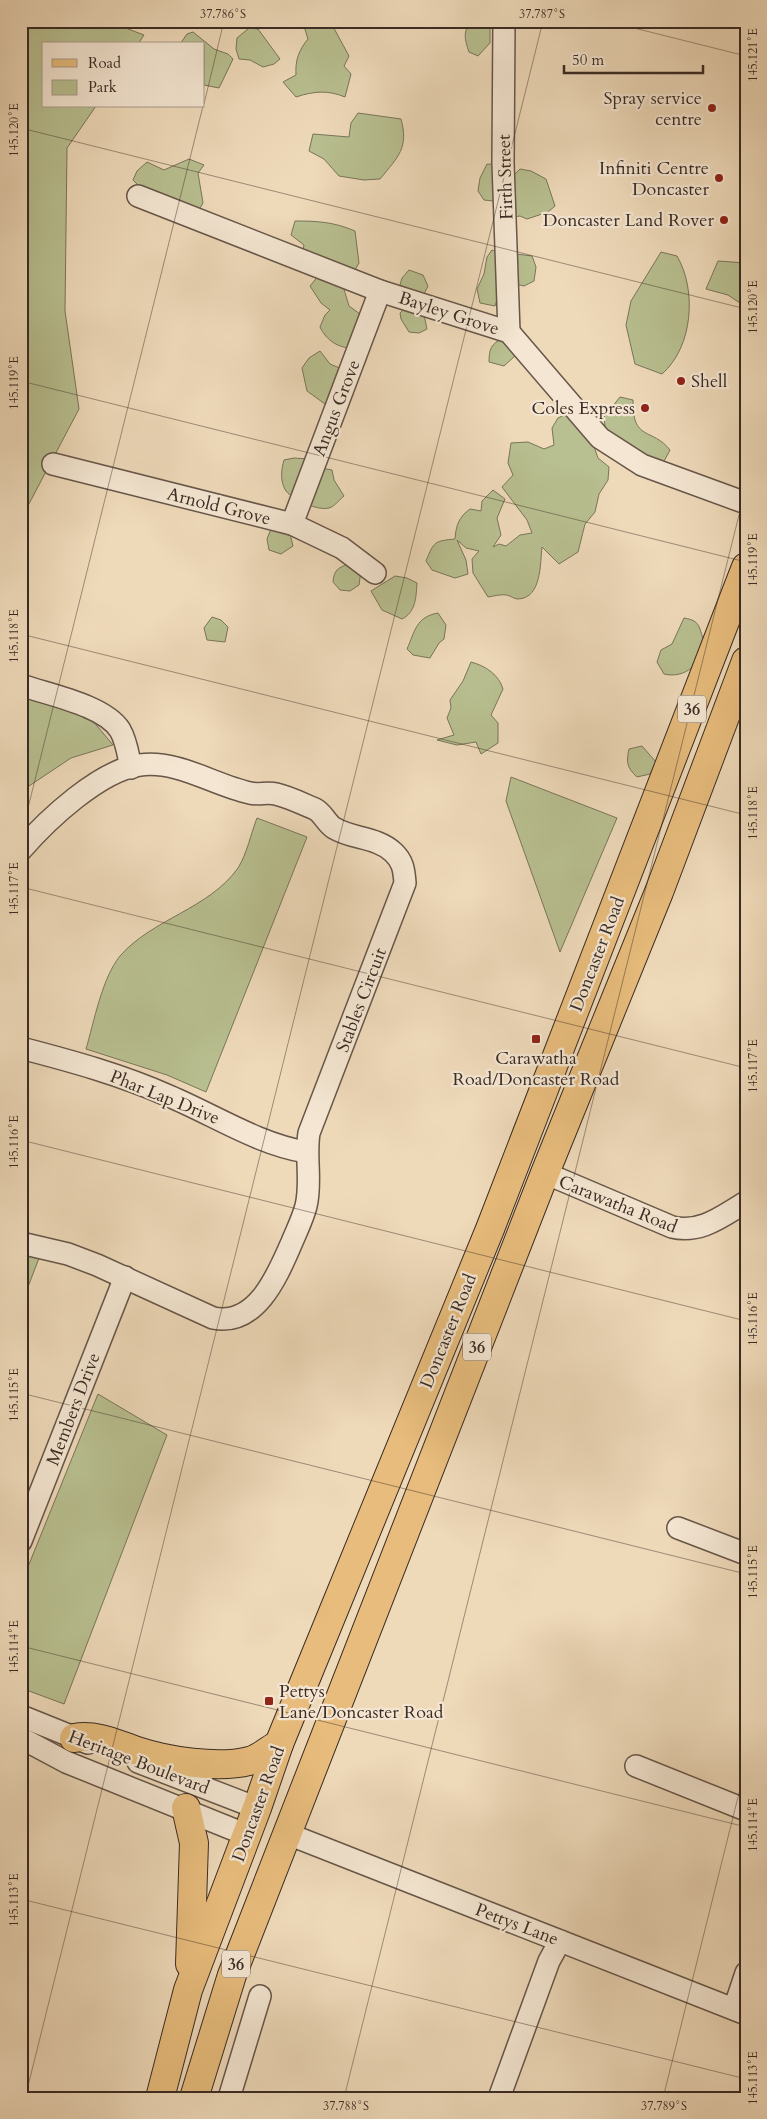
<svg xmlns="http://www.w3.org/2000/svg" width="767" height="2119" font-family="Cardo,serif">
	<rect width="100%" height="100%" fill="#eed9b9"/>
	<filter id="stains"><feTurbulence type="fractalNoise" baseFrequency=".004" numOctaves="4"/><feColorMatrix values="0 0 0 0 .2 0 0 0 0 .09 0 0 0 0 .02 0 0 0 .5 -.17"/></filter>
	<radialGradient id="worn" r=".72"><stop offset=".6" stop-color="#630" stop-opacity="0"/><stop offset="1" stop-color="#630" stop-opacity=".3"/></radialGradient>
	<g fill="#b8bf90" stroke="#79755a">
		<path d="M21 21H107L144 35 138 44H44V106H96L67 148 65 311 79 409 21 519Z"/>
		<path d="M306 21H330L349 56 344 66 351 74 345 97C328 90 314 91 296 97L283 82 296 75C295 60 299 50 308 39L303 23Z"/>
		<path d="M472 21H485L490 28V43L478 56 469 52C465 40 462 31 472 21Z"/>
		<path d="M249 28 258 29 280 59 274 64 263 67 250 60 239 59 236 49 237 38Z"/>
		<path d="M193 32 214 49 228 54 233 59 219 88 204 85V44H180L187 34Z"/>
		<path d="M358 113 401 119C409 148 398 157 380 179L364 180 339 176 324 159 309 151 313 134 349 137 351 123Z"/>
		<path d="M189 159 204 165 198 173 203 203 197 213 144 191 133 180 137 171 147 162 164 170Z"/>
		<path d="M487 164 500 165 502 197 493 201 484 200 478 191 480 178Z"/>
		<path d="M520 169 531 171 546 179 555 206 548 212 527 219 520 216 506 218 514 175Z"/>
		<path d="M295 221C318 221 334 222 355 231L359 263 352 275 340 276 349 306 360 314 354 348C339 349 326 340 320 327L325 315 330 310 321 303 310 286 319 275 299 269 304 245 291 235Z"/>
		<path d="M492 250 504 254 501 287 495 306 480 303 477 289 484 274 487 257Z"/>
		<path d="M661 252 677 256C697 290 693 347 662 374L635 364 626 325 631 301Z"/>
		<path d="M516 254 532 256 536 267 534 281 524 286 507 282Z"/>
		<path d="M718 261 746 263V307L728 295 706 289Z"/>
		<path d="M409 270 423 275 428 286 421 300 398 292 402 278Z"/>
		<path d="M407 306 423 310 427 329 419 333 409 332 401 319 400 313Z"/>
		<path d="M503 338 516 355 504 366 489 362C489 349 491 344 503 338Z"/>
		<path d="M320 351 330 364 342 369 337 394 325 404 307 391 302 368 309 358Z"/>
		<path d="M620 397 633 400C632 442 652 427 670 450L662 465 606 436 604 417Z"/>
		<path d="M571 412 590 435 598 458 609 467 608 480 599 494 595 512 585 524 578 552 559 564 542 547C540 563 542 598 518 599 514 599 511 596 507 595 501 594 494 596 488 597L473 573 472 559 479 551 466 548 457 540 466 560 468 574 455 578 432 570 426 561C434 541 435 541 455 539 456 525 459 517 470 509L481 511 482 501 493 490 505 499 497 518 501 535 493 547 499 544 506 546 520 535 532 533 527 520 502 487 513 475 508 463 511 443 528 442 544 449 554 445 552 428 558 418Z"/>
		<path d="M294 458 310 459 321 468 332 470 334 480 344 496C339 500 334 507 329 508 318 511 293 500 286 491 280 482 281 470 284 460Z"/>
		<path d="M271 529 290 534 293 546 281 554 269 550 267 539Z"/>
		<path d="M348 564 361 571 359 585 350 591 340 590 333 582C334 570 338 568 348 564Z"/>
		<path d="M395 576 407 578 417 583C416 597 416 612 402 619L382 610 371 591Z"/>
		<path d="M438 613 446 625 444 639 439 643 430 658 413 655 407 649C415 631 416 617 438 613Z"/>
		<path d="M212 617 221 620 228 627 225 642 207 640 204 628Z"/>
		<path d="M684 618C705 621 697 633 707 644 701 663 686 679 664 674L657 662 661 650 672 644Z"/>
		<path d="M471 662C486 666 499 675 503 689L491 715 498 723V743L481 754 476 742 457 745 437 740 454 735 447 718 451 708 450 700 463 681Z"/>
		<path d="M21 693 93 721 113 745 71 758 26 788 21 793Z"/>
		<path d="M642 746 656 762 650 774 637 777C627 768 626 762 629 749Z"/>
		<path d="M511 777 617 818 560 952 506 801Z"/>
		<path d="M257 818 307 837 206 1092 167 1075 86 1049C94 1022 102 978 120 956 152 919 209 909 238 868 247 854 251 833 257 818Z"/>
		<path d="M21 1250 41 1253 21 1305Z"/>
		<path d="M98 1394 167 1435 64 1704 21 1688V1584Z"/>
	</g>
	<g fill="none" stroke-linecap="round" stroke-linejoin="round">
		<defs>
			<g id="street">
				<path d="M504 21 503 163 509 332"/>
				<path d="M138 196 380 291 509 332 600 438 642 465 746 503"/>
				<path d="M53 464 292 524 342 548 375 573"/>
				<path d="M292 524 380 291"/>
				<path d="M21 685C49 695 104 705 120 730 127 742 128 755 131 768"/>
				<path d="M21 850C47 820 100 770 140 765 179 760 213 785 250 793 258 795 268 792 276 794 289 797 303 804 315 809 323 813 326 823 334 828 352 839 377 837 393 852 403 861 404 870 405 883L309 1133C305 1157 312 1182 306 1206 303 1218 297 1230 292 1242 278 1274 257 1327 213 1318L97 1265 68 1254 21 1243"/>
				<path d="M21 1048C71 1061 122 1075 169 1096 214 1115 258 1144 306 1152"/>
				<path d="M545 1173 672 1227C701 1234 722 1216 746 1202"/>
				<path d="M678 1528 746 1554"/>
				<path d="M21 1541 125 1277"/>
				<path d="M21 1716 88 1743"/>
				<path d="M21 1738 66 1762 247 1835"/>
				<path d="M138 1762 257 1808"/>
				<path d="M636 1766 746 1810"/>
				<path d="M288 1834 746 2014"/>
				<path d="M734 2009 746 1973"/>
				<path d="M229 2098 260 1996"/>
				<path d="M499 2098 549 1961 560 1941"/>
			</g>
			<g id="primary">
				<path d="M74 1738C97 1734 116 1744 137 1751 167 1761 218 1769 249 1761 259 1759 270 1749 279 1744"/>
				<path d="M186 1808 194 1843 190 1964"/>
				<path d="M160 2098 188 1990 257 1808 279 1744 490 1229 746 567"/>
				<path d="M194 2098 232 1975 545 1173 659 892 746 661"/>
			</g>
		</defs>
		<use href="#street" stroke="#675649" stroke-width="24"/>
		<use href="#primary" stroke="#3a2b24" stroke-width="30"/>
		<use href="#street" stroke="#f4e6d2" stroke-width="21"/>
		<use href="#primary" stroke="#e7bc7c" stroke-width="28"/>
	</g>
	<path fill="none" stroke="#3a2b24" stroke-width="1" stroke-opacity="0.45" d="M606 21 746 56M204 104 224 21M21 128 746 309M21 381 746 562M21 634 746 815M21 836 203 106M21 887 746 1068M21 1140 746 1321M21 1393 746 1574M21 1646 746 1827M21 1899 746 2079M25 2098 543 21M344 2098 746 487M663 2098 746 1765"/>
	<g fill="#8f2418" stroke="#f4e6d2" stroke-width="2">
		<circle cx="712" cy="108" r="5"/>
		<circle cx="719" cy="178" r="5"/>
		<circle cx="724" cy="220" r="5"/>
		<circle cx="681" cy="381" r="5"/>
		<circle cx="645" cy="408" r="5"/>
		<rect x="531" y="1034" width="10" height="10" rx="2.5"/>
		<rect x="264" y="1696" width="10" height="10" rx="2.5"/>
	</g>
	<g text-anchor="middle" stroke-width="4.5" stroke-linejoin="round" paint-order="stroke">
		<g fill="#f4e6d2" stroke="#726358" stroke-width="1">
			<rect x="678" y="695.5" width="28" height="27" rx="4"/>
			<rect x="463" y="1333.5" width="28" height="27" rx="4"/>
			<rect x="222" y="1950.5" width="28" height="27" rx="4"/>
		</g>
		<g font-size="16" font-weight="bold" fill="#3a2b24">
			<text x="692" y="715">36</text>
			<text x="477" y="1353">36</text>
			<text x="236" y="1970">36</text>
		</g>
		<g font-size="18" fill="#3a2b24" stroke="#f4e6d2" text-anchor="end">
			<text x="702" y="104">Spray service<tspan x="702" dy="21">centre</tspan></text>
			<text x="709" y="174">Infiniti Centre<tspan x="709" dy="21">Doncaster</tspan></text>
			<text x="714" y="226">Doncaster Land Rover</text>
			<text x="691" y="387" text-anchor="start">Shell</text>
			<text x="635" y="414">Coles Express</text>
			<text x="536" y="1064" text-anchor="middle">Carawatha<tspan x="536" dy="21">Road/Doncaster Road</tspan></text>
			<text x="279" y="1697" text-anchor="start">Pettys<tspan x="279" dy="21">Lane/Doncaster Road</tspan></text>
		</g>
		<g font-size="18" fill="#3a2b24" stroke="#f4e6d2">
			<text transform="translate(505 177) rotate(-92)" y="6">Firth Street</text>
			<text transform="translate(449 313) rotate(18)" y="6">Bayley Grove</text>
			<text transform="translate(336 408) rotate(-69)" y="6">Angus Grove</text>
			<text transform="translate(219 506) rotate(14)" y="6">Arnold Grove</text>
			<text transform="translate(597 954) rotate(-69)" y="6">Doncaster Road</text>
			<text transform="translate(361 1000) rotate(-69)" y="6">Stables Circuit</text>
			<text transform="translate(165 1097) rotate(22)" y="6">Phar Lap Drive</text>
			<text transform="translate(618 1204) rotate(22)" y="6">Carawatha Road</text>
			<text transform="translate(448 1331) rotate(-68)" y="6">Doncaster Road</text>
			<text transform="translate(73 1409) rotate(-69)" y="6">Members Drive</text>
			<text transform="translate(139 1762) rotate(21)" y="6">Heritage Boulevard</text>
			<text transform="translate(258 1804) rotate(-70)" y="6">Doncaster Road</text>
			<text transform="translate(517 1924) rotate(21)" y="6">Pettys Lane</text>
		</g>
	</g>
	<rect width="767" height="2119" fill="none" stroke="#eed9b9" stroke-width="55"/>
	<rect x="42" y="42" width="162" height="65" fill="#f4e6d2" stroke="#aa9b8c"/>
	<rect x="52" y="59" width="25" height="8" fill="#e7bc7c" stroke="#aa9b8c"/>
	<text x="88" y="68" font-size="15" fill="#3a2b24">Road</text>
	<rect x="52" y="80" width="25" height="15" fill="#b8bf90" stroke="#aa9b8c"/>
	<text x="88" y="92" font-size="15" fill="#3a2b24">Park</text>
	<path d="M564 65v8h139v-8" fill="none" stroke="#3a2b24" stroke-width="2.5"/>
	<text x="572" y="65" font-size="15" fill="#3a2b24" stroke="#f4e6d2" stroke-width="4" paint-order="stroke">50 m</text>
	<rect x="28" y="28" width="712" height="2064" fill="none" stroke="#3a2b24" stroke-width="2"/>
	<g font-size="12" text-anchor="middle" fill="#3a2b24">
		<text x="223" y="18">37.786°S</text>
		<text x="542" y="18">37.787°S</text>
		<text transform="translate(753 55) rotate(-90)" y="4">145.121°E</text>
		<text transform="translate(14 130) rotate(-90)" y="4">145.120°E</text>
		<text transform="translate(753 307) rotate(-90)" y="4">145.120°E</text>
		<text transform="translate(14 383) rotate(-90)" y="4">145.119°E</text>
		<text transform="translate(753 560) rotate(-90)" y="4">145.119°E</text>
		<text transform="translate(14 636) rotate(-90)" y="4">145.118°E</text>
		<text transform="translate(753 813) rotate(-90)" y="4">145.118°E</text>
		<text transform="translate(14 889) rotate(-90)" y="4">145.117°E</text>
		<text transform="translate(753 1066) rotate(-90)" y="4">145.117°E</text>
		<text transform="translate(14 1142) rotate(-90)" y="4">145.116°E</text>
		<text transform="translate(753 1319) rotate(-90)" y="4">145.116°E</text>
		<text transform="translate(14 1395) rotate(-90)" y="4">145.115°E</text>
		<text transform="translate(753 1572) rotate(-90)" y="4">145.115°E</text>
		<text transform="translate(14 1647) rotate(-90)" y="4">145.114°E</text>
		<text transform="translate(753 1825) rotate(-90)" y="4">145.114°E</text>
		<text transform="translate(14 1900) rotate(-90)" y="4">145.113°E</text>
		<text transform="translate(753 2078) rotate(-90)" y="4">145.113°E</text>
		<text x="346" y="2110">37.788°S</text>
		<text x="664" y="2110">37.789°S</text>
	</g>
	<rect width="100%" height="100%" filter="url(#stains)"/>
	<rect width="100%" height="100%" fill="url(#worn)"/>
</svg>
